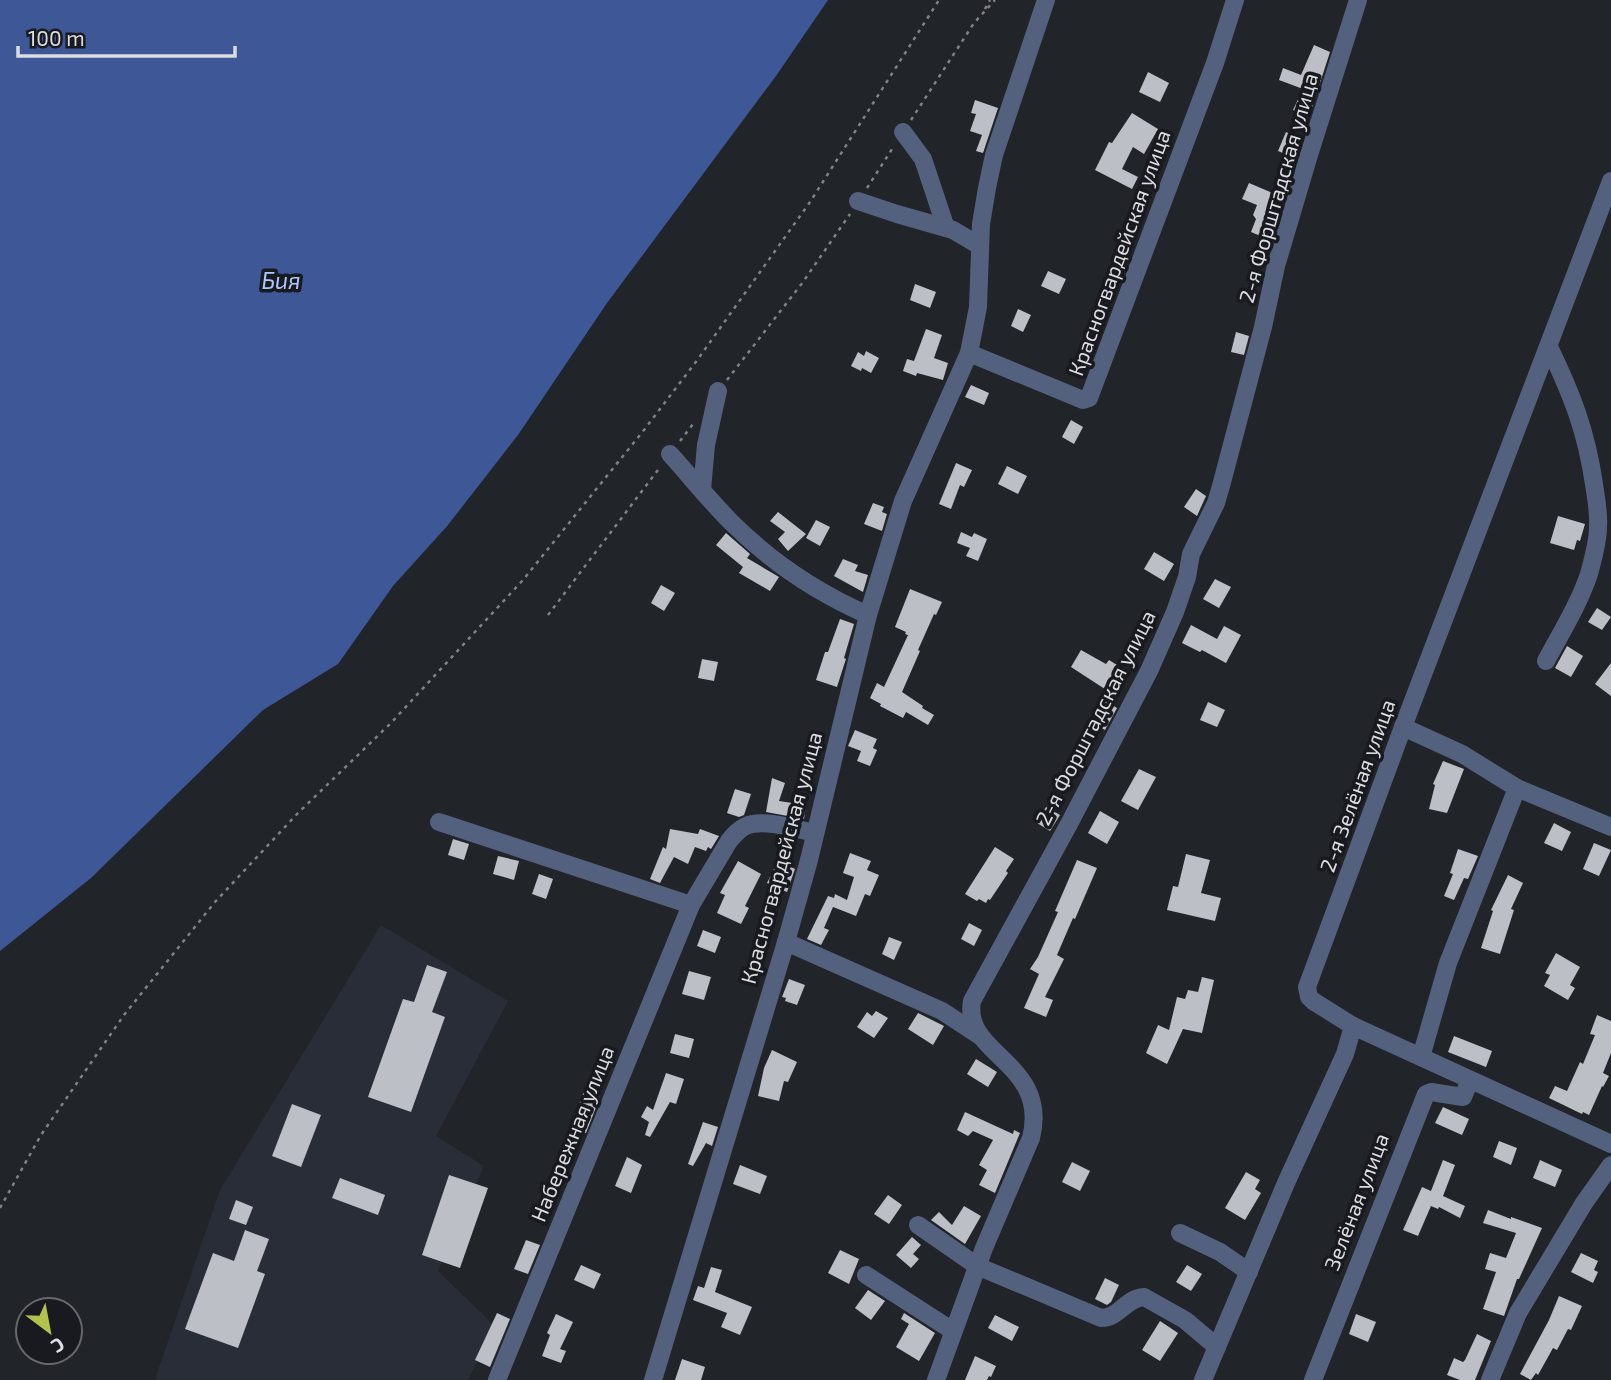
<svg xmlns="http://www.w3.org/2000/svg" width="1611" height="1380" font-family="'Exo 2',sans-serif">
	<rect width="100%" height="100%" fill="#212429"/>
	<path fill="#282d37" d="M381 925 508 1001 436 1136 484 1166 438 1271 495 1326 468 1380H157L156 1376 220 1190Z"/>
	<path fill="#3d5797" d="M0 0H828L776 76 607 303 518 435 448 525 393 586 338 664 263 710 91 878 0 951Z"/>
	<g fill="#bcbfc6">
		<path d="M1314 45 1330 52 1309 117 1293 110 1303 89 1279 80 1283 68 1301 75Z"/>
		<path d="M1148 72 1169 83 1160 102 1139 92Z"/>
		<path d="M975 100 998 108 983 153 976 151 982 135 970 131 976 114 971 113Z"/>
		<path d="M1132 113 1158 129 1144 154 1133 147 1122 169 1138 177 1132 189 1095 170 1109 142 1112 143Z"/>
		<path d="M1286 132 1302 140 1295 158 1278 151Z"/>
		<path d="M1249 183 1284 198 1272 241 1251 232 1256 219 1253 215 1257 205 1242 199Z"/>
		<path d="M1048 271 1066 279 1059 294 1041 286Z"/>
		<path d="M915 284 936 292 930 308 910 300Z"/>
		<path d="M1018 309 1031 315 1023 332 1011 326Z"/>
		<path d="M926 329 942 335 934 358 948 363 943 380 917 373 916 376 903 371 907 359 914 361Z"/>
		<path d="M1236 332 1249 336 1244 355 1231 352Z"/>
		<path d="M866 351 879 358 871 373 862 368 861 371 851 366 858 352 864 356Z"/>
		<path d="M971 385 989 393 984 405 965 397Z"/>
		<path d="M1071 420 1083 427 1074 444 1062 437Z"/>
		<path d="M956 463 972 470 964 487 960 485 951 509 939 504Z"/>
		<path d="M1007 466 1027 476 1018 494 998 484Z"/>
		<path d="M1196 489 1206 496 1197 516 1184 507Z"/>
		<path d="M873 503 884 507 882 512 887 514 882 531 864 524Z"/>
		<path d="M778 512 806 534 788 551 778 539 785 532 770 521Z"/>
		<path d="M1558 516 1585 524 1580 541 1577 540 1574 550 1550 543Z"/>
		<path d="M816 520 830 527 820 546 806 538Z"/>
		<path d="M961 532 972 537 974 533 987 539 978 561 966 556 970 548 957 543Z"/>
		<path d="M726 533 750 554 747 558 779 577 770 591 739 573 743 567 716 545Z"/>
		<path d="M1154 552 1174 564 1164 581 1144 569Z"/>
		<path d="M843 559 858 565 855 571 868 575 863 592 834 576Z"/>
		<path d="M1215 579 1231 587 1219 608 1203 599Z"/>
		<path d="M661 585 675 593 664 611 651 603Z"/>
		<path d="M910 589 942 602 936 615 934 614 918 650 920 651 902 692 923 706 922 708 934 715 928 725 906 712 903 718 880 706 881 704 870 698 877 683 884 687 908 635 905 634 906 632 895 627Z"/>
		<path d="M1597 608 1611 617 1602 630 1588 622Z"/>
		<path d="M840 619 854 624 844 658 846 659 844 665 837 687 816 680 825 652H828Z"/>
		<path d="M1191 625 1217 639 1224 626 1241 635 1226 663 1202 650 1200 652 1182 643Z"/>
		<path d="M1567 646 1583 656 1571 677 1555 668Z"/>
		<path d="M1081 650 1106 664 1109 660 1125 670 1111 693 1071 667Z"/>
		<path d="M702 659 718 662 714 681 698 678Z"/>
		<path d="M1611 663V696L1595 684Z"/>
		<path d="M1104 700 1117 708 1105 730 1091 722Z"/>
		<path d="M1208 702 1225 710 1217 727 1200 720Z"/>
		<path d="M855 730 877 739 873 748 877 750 870 766 857 761 861 751 848 746Z"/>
		<path d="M1443 761 1464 769 1447 813 1429 809 1435 785 1433 784Z"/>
		<path d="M1139 769 1156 777 1138 810 1121 801Z"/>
		<path d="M772 778 785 783 779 801 806 805 804 819 766 812Z"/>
		<path d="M735 789 751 794 744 815 739 817 727 813Z"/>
		<path d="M1046 807 1060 815 1050 831 1037 823Z"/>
		<path d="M1100 811 1119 822 1107 844 1088 833Z"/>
		<path d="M1554 823 1571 832 1562 851 1544 843Z"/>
		<path d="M670 829 698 834 700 829 719 836 711 849 708 847 706 851 695 847 688 864 674 857 660 883 650 879 663 847 666 849Z"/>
		<path d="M453 839 469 844 464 860 448 855Z"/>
		<path d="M1594 843 1611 850 1599 876 1583 869Z"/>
		<path d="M995 847 1014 859 1006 871 1008 873 990 900 988 899 986 903 979 899 977 901 965 894Z"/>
		<path d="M1458 849 1478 856 1468 879 1464 878 1454 900 1444 896 1453 874 1450 873Z"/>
		<path d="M850 853 871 861 867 870 879 875 870 896 865 894 856 916 833 907 824 928 829 930 821 945 807 939 828 896 834 898 835 894 847 900 854 877 843 873Z"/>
		<path d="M1186 854 1210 860 1201 893 1221 898 1215 921 1167 910 1173 886 1178 887Z"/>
		<path d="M498 856 519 861 514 880 493 874Z"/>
		<path d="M1077 860 1097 868 1075 919 1073 918 1057 955 1064 959 1045 997 1053 1000 1046 1017 1024 1008 1039 974 1030 969 1038 957 1058 912 1055 911Z"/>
		<path d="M738 861 761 874 745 906 749 908 741 924 717 913 725 895 720 893Z"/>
		<path d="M778 861 795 869 787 892 767 883Z"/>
		<path d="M539 874 553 879 546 899 532 894Z"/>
		<path d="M1508 875 1523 883 1511 909 1514 910 1500 954 1481 948 1493 911 1491 910Z"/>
		<path d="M969 923 982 930 974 946 961 939Z"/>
		<path d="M703 930 721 937 715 953 697 946Z"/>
		<path d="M889 937 902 942 894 960 882 954Z"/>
		<path d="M1556 953 1580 967 1570 985 1575 988 1568 1000 1544 986 1550 975 1545 973Z"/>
		<path d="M427 965 447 972 432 1012 445 1017 411 1112 368 1097 403 999 414 1002Z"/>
		<path d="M689 971 711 977 704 1000 682 994Z"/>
		<path d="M1202 977 1214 980 1202 1033 1183 1029 1167 1064 1146 1053 1158 1025 1169 1030 1177 997 1185 999 1188 990 1198 992Z"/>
		<path d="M789 979 805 985 797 1005 785 1001 786 998 782 997Z"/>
		<path d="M876 1011 888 1018 874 1038 857 1027 867 1012 872 1016Z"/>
		<path d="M918 1013 944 1026 933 1045 908 1029Z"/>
		<path d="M1597 1015 1611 1021V1053L1603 1073 1609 1076 1603 1087 1602 1086 1589 1115 1583 1112 1582 1114 1549 1098 1555 1086 1567 1091 1580 1062 1583 1064 1595 1035 1590 1034Z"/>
		<path d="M675 1034 694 1039 689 1058 670 1053Z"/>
		<path d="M1454 1036 1492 1051 1486 1067 1448 1052Z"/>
		<path d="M772 1050 797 1062 788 1082 784 1081 779 1101 758 1096 764 1068Z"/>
		<path d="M976 1059 997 1072 988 1087 967 1074Z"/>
		<path d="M666 1073 684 1079 676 1104 670 1102 650 1137 645 1135 649 1122 641 1117 647 1106 653 1110Z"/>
		<path d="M584 1091 600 1097 586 1133 578 1131 583 1112 577 1110Z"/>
		<path d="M292 1104 321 1115 301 1167 272 1156Z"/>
		<path d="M1443 1107 1469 1119 1462 1135 1435 1123Z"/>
		<path d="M965 1112 1013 1134 1014 1130 1020 1133 995 1193 979 1185 987 1170 979 1165 993 1140 973 1131 968 1136 957 1130Z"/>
		<path d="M703 1122 718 1127 712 1146 706 1143 693 1166 688 1164Z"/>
		<path d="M1499 1141 1517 1148 1511 1165 1493 1157Z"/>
		<path d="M627 1157 642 1165 631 1193 615 1186Z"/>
		<path d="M1443 1160 1455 1165 1443 1196 1465 1206 1460 1218 1439 1207 1438 1209 1431 1206 1418 1236 1403 1230 1422 1187 1431 1191Z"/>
		<path d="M1540 1160 1562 1170 1555 1187 1533 1178Z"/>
		<path d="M1072 1162 1090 1171 1080 1191 1062 1182Z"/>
		<path d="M740 1165 767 1176 760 1194 733 1184Z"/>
		<path d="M1246 1172 1260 1180 1255 1189 1261 1193 1245 1220 1225 1208Z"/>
		<path d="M449 1175 488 1188 460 1268 422 1255Z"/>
		<path d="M340 1178 385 1195 378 1215 332 1198Z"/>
		<path d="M888 1195 902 1205 889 1224 874 1214Z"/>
		<path d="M236 1200 253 1207 246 1225 229 1219Z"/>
		<path d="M964 1206 981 1216 965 1244 931 1220 939 1212 952 1225Z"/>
		<path d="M1488 1210 1511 1219V1217L1542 1228 1519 1279H1517L1504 1316 1483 1309 1496 1272 1485 1269 1490 1253 1506 1258 1516 1233 1483 1223Z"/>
		<path d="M245 1230 269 1239 257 1271 265 1274 238 1348 185 1329 213 1253 234 1261Z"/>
		<path d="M912 1237 921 1245 913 1254 919 1259 911 1268 896 1255Z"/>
		<path d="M526 1240 540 1245 528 1274 514 1269Z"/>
		<path d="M840 1250 859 1259 849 1284 828 1273Z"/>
		<path d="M1581 1253 1598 1261 1594 1270 1598 1272 1593 1283 1571 1272Z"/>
		<path d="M581 1265 601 1274 594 1289 574 1280Z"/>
		<path d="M1187 1265 1202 1274 1191 1291 1176 1282Z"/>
		<path d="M711 1267 722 1270 715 1292 752 1307 740 1335 721 1327 727 1313 693 1300 698 1286 704 1288Z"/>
		<path d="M1105 1278 1119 1285 1111 1302 1107 1305 1095 1299Z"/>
		<path d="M868 1290 885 1301 871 1320 855 1308Z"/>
		<path d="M1559 1296 1582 1306 1571 1330 1568 1329 1557 1350 1553 1348 1538 1375 1536 1373 1531 1380 1520 1374 1549 1320Z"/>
		<path d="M497 1313 510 1319 490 1367 475 1360Z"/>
		<path d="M904 1313 935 1333 919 1361 896 1347 909 1324 901 1319Z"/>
		<path d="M556 1314 573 1322 560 1349 566 1351 561 1363 542 1356 550 1335 547 1333Z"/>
		<path d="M1356 1314 1376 1322 1368 1342 1349 1334Z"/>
		<path d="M995 1315 1019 1327 1012 1341 988 1328Z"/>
		<path d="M1160 1321 1178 1333 1160 1361 1142 1350Z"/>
		<path d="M1477 1334 1491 1341 1475 1380H1460L1447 1375 1454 1358 1463 1362 1465 1360Z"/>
		<path d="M975 1356 996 1366 991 1377 989 1376 987 1380H965Z"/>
		<path d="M682 1359 705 1367 701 1380H675Z"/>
	</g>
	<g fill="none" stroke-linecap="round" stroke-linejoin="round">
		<g stroke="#808286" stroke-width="2.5" stroke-dasharray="3.5 5" stroke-linecap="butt">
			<path d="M985 9 990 0"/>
			<path d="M911 120 974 23 995 0"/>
			<path d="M867 188 894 146"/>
			<path d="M727 380 803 282 850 214"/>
			<path d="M680 441 693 424"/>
			<path d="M548 615 661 466"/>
			<path d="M0 1208 41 1135 124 1015 215 902 298 813 390 724 523 580 644 430 698 359 810 202 939 0"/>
		</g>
		<g stroke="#54617e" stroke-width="18">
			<path d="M903 132 923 159 946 228"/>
			<path d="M858 201 897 214 953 230 980 246"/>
			<path d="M969 353 1083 400 1089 398 1215 63 1235 0"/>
			<path d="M670 454C690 476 709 500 731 522 770 561 818 593 868 615"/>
			<path d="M702 490 706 445 718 391"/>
			<path d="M1546 661C1561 633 1579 604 1589 574 1593 559 1598 542 1598 527 1599 512 1596 498 1594 484 1586 430 1572 395 1549 347"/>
			<path d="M1403 727 1462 754 1517 788 1611 827"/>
			<path d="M439 822 691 905"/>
			<path d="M786 942 942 1011 980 1036"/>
			<path d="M1353 1026 1611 1144"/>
			<path d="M1421 1057 1448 963 1517 788"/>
			<path d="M918 1225 977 1266 1101 1318C1119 1318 1126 1298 1144 1297L1185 1320 1217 1347"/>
			<path d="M1180 1233 1220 1252 1249 1272"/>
			<path d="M866 1275 953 1331"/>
			<path d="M497 1380 691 905 729 841C734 835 739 829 746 826 762 818 797 829 814 833"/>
			<path d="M653 1380 786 942 809 860 868 615 903 501 969 353 978 307 981 224 987 188 994 155 1046 0"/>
			<path d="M936 1380 984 1248 1031 1138C1050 1062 962 1055 972 1001L1069 824 1149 671 1175 612 1187 577 1191 554 1216 503 1221 486 1263 327 1276 266 1309 155 1358 0"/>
			<path d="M1203 1380 1286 1183 1345 1054 1353 1026 1313 1001 1309 997 1307 987 1403 727 1611 181"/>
			<path d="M1313 1380 1426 1094 1431 1092 1463 1097 1470 1080"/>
			<path d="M1490 1380 1518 1313 1584 1203 1611 1165"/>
		</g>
	</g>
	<g text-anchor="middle" stroke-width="7" stroke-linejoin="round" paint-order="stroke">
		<g font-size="21" fill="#dbdde0" stroke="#181a1f">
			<text transform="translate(1279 188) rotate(-74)" y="7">2-я Форштадская улица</text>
			<text transform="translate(1120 253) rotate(-70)" y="7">Красногвардейская улица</text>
			<text transform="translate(1096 718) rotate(-63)" y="7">2-я Форштадская улица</text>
			<text transform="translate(1358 786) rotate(-70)" y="7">2-я Зелёная улица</text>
			<text transform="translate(782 858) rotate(-75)" y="7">Красногвардейская улица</text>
			<text transform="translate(573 1134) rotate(-68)" y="7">Набережная улица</text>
			<text transform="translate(1357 1202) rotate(-69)" y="7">Зелёная улица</text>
		</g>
		<g font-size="23" font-style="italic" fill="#aec7ff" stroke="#181a1f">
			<text x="281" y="289">Бия</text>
		</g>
	</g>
	<g transform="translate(49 1331) rotate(148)"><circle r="33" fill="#181a1f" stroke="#66686c" stroke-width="2"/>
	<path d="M0-5L12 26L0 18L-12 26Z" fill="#b3c24b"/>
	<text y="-10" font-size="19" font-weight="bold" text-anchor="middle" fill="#dbdde0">С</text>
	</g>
	<path d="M18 46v10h217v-10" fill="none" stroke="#dbdde0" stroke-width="3.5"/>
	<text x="28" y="46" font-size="21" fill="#dbdde0" stroke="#181a1f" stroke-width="5" paint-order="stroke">100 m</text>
</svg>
